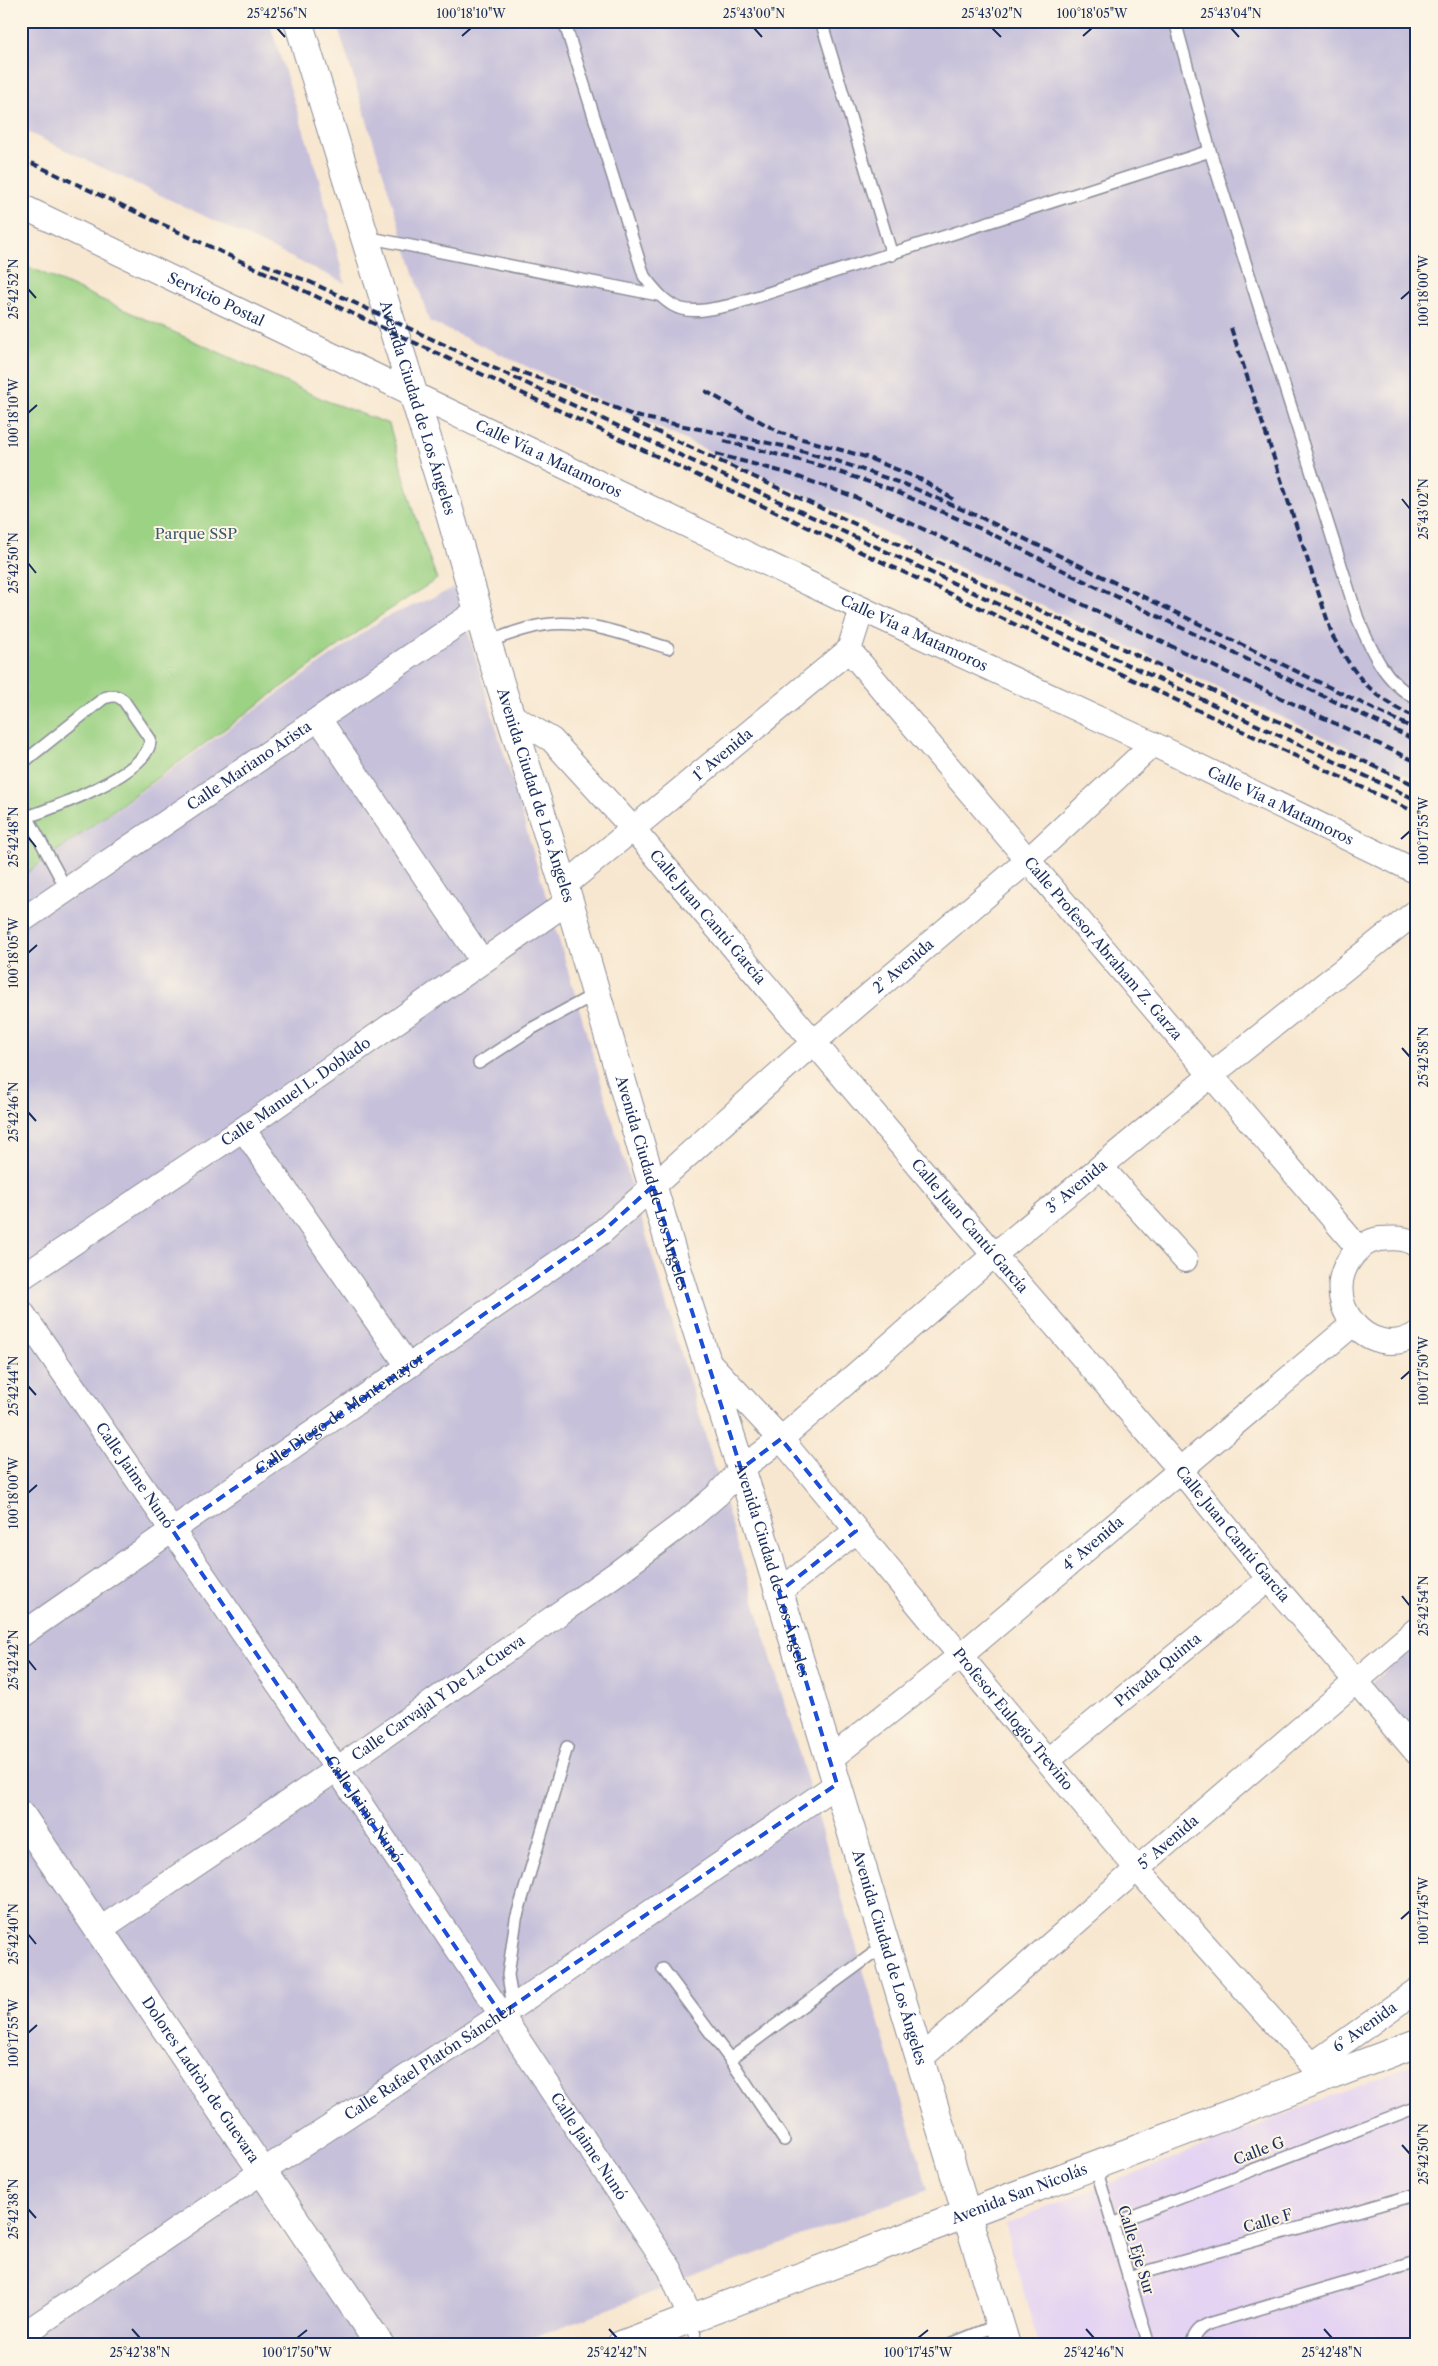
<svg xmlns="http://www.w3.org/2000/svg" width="1438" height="2366" font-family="'Libre Caslon Text',serif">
	<rect width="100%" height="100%" fill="#fcf5e5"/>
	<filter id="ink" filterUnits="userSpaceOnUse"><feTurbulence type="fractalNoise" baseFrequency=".02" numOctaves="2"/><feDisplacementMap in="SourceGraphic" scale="10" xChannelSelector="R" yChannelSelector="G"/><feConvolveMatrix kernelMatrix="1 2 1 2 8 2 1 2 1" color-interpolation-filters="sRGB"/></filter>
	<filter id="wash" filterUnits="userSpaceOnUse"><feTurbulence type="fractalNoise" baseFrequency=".0096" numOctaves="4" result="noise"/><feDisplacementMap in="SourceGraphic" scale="20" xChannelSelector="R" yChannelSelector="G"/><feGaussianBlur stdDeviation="1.12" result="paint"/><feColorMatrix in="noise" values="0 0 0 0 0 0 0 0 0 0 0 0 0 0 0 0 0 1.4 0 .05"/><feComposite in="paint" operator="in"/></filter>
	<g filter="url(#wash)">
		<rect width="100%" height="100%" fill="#f8e7d0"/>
		<path fill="#e4d3f2" d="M1417 2063V2345H1039L1004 2224Z"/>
		<g fill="#c6c0da">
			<path d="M21 21H269L319 179 345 283 21 129Z"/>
			<path d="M336 21H1417V780L429 321Z"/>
			<path d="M455 588 928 2189 513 2345H21V877L384 618Z"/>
			<path d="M1417 1645V1737L1371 1683Z"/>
		</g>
		<path fill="#9cd284" stroke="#5c8071" d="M27 266 327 401 389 424 421 535 437 579 380 616 21 877V269Z"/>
	</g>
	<g filter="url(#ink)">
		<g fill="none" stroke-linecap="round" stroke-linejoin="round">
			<defs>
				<g id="service">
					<path d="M564 21 644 276C673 315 685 315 731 305L1210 151"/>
					<path d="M821 21 892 255"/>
					<path d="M1175 21 1210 151 1358 619C1371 650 1385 683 1417 699"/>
					<path d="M366 237 658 295"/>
					<path d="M487 642C505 636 523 628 543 625 584 618 629 636 668 648"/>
					<path d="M21 764 104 698C113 695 118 695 124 701L150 739C153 773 48 810 21 819"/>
					<path d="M21 805 67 890"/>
					<path d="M479 1063 531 1029 597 993"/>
					<path d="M663 1969 730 2059 885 1945"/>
					<path d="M513 2007 508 1975 516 1919 567 1747"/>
					<path d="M730 2059 784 2140"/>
					<path d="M1095 2165 1149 2345"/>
					<path d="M1112 2224 1417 2107"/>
					<path d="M1128 2277 1417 2194"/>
					<path d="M690 2318 698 2345"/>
					<path d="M948 2345 1000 2324"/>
					<path d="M1192 2345C1193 2334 1201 2326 1211 2323L1417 2262"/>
					<path d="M1206 2345H1208"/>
				</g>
				<g id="minor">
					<path id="s1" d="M21 206 862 609 1153 744 1417 872"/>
					<path id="s2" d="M849 650 1359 1249"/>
					<path id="s3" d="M509 714 552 740 634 830 994 1255 1181 1471 1269 1579 1417 1753"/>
					<path d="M319 719 482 961"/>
					<path id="s4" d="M564 886 849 650 862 609"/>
					<path id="s5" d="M21 921 477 611"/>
					<path d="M243 1129 408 1366"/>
					<path d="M1101 1167 1185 1260"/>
					<path d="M1417 1245C1406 1237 1392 1238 1380 1239 1370 1240 1360 1247 1354 1254 1315 1298 1368 1365 1417 1334"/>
					<path id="s6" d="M21 1278 243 1129 569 901"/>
					<path id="s7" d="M21 1311 337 1769 501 2014 670 2269 690 2318"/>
					<path id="s8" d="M707 1360 781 1439 1137 1869 1323 2077"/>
					<path d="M779 1592 856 1531"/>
					<path id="s9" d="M21 1635 602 1232 814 1042 1027 861 1153 744"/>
					<path id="s10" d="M830 1759 960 1656 1353 1324"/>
					<path id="s11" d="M1048 1760 1269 1579"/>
					<path id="s12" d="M99 1930 337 1769 617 1573 689 1519 717 1495 741 1469 781 1439 994 1255 1210 1076 1417 911"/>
					<path id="s13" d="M921 2058 1137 1869 1417 1629"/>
					<path id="s14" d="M1312 2065 1417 1990"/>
					<path id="s15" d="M21 2336 263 2171 513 2007 837 1784"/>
				</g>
				<g id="tertiary">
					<path id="s16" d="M298 21 447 503 487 642 569 901 674 1259 756 1515 1006 2345"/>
					<path id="s17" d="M21 1815 380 2345"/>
					<path id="s18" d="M621 2345 1417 2043"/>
				</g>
			</defs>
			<use href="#service" stroke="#8a8b97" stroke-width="14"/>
			<use href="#minor" stroke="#8a8b97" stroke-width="26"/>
			<use href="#tertiary" stroke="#8a8b97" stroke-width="30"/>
			<use href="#service" stroke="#fff" stroke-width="11"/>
			<use href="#minor" stroke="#fff" stroke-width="24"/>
			<use href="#tertiary" stroke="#fff" stroke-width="28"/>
			<g stroke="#1b2f5e" stroke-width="4" stroke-dasharray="8 4" stroke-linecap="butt">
				<path d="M21 158 1417 813"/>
				<path d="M263 264 310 282 1417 800"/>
				<path d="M1231 328 1333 637C1358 680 1371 696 1417 718"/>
				<path d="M512 369 567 388 635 416 783 446 837 461 909 486 984 519 1417 730"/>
				<path d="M705 391 781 433 866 457 920 479 953 499"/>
				<path d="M632 420 1417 786"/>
				<path d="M724 441 815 464 890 489 988 532 1076 577 1417 741"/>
				<path d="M716 454 787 473 855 497 1417 762"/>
			</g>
		</g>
	</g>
	<path fill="none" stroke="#1d4ed8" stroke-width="4" stroke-dasharray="10 6" stroke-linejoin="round" d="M653 1186 741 1469 781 1439 856 1531 779 1592 837 1784 501 2014 173 1531 602 1232Z"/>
	<path fill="none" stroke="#1b2f5e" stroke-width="2" d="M277 28 285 37M754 28 762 37M992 28 1001 37M1231 28 1239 37M462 36 471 28M1083 36 1092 28M28 289 36 298M1401 299 1410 291M28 413 37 405M1402 499 1410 509M28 563 36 573M28 837 36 847M1401 839 1410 831M28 953 37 945M1402 1048 1410 1057M28 1112 36 1121M1401 1379 1410 1371M28 1386 36 1395M28 1493 37 1485M1402 1596 1410 1606M28 1660 36 1670M1401 1919 1410 1911M28 1934 36 1944M28 2033 37 2025M1402 2145 1410 2154M28 2209 36 2218M132 2329 140 2338M609 2329 617 2338M1086 2329 1094 2338M1324 2329 1332 2338M297 2338 307 2330M918 2338 928 2330"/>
	<g text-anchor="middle" stroke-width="4" stroke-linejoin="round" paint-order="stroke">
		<g font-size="15" fill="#1b2f5e" stroke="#fcf5e5">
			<text dy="5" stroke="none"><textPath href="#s1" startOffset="216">Servicio Postal</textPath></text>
			<text dy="5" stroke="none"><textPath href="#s16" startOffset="405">Avenida Ciudad de Los Ángeles</textPath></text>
			<text dy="5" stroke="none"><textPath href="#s1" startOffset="585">Calle Vía a Matamoros</textPath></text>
			<text dy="5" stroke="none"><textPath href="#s1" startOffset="990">Calle Vía a Matamoros</textPath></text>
			<text dy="5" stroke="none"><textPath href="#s4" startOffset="206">1° Avenida</textPath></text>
			<text dy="5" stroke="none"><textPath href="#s5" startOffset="276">Calle Mariano Arista</textPath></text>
			<text dy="5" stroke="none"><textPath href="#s16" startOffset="810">Avenida Ciudad de Los Ángeles</textPath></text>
			<text dy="5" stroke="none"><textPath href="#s1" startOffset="1395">Calle Vía a Matamoros</textPath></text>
			<text dy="5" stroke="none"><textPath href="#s3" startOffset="286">Calle Juan Cantú García</textPath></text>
			<text dy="5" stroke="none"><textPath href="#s2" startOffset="392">Calle Profesor Abraham Z. Garza</textPath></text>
			<text dy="5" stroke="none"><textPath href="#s9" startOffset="1109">2° Avenida</textPath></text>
			<text dy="5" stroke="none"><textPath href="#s6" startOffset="332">Calle Manuel L. Doblado</textPath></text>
			<text dy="5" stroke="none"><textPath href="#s16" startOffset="1215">Avenida Ciudad de Los Ángeles</textPath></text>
			<text dy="5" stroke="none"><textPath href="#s12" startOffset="1230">3° Avenida</textPath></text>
			<text dy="5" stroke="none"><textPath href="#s3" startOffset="691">Calle Juan Cantú García</textPath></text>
			<text dy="5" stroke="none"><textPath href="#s9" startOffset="388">Calle Diego de Montemayor</textPath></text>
			<text dy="5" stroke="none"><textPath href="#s7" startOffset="200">Calle Jaime Nunó</textPath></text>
			<text dy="5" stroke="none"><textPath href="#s3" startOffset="1096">Calle Juan Cantú García</textPath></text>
			<text dy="5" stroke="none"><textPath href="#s10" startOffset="340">4° Avenida</textPath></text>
			<text dy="5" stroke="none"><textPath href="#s16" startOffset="1620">Avenida Ciudad de Los Ángeles</textPath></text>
			<text dy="5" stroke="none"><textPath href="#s11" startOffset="142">Privada Quinta</textPath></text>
			<text dy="5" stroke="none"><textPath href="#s12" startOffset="411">Calle Carvajal Y De La Cueva</textPath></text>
			<text dy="5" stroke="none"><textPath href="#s8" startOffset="472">Profesor Eulogio Treviño</textPath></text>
			<text dy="5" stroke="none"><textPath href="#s7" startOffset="605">Calle Jaime Nunó</textPath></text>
			<text dy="5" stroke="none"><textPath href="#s13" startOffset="328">5° Avenida</textPath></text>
			<text dy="5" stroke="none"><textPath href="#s16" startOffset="2025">Avenida Ciudad de Los Ángeles</textPath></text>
			<text dy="5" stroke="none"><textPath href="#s14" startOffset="65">6° Avenida</textPath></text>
			<text dy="5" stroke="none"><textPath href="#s15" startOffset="492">Calle Rafael Platón Sánchez</textPath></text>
			<text dy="5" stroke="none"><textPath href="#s17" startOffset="320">Dolores Ladròn de Guevara</textPath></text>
			<text dy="5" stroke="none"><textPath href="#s7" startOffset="1010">Calle Jaime Nunó</textPath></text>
			<text transform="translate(1259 2151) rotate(-21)" y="5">Calle G</text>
			<text dy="5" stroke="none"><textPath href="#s18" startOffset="426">Avenida San Nicolás</textPath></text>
			<text transform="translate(1268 2221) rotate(-16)" y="5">Calle F</text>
			<text transform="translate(1136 2250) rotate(73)" y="5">Calle Eje Sur</text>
		</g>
		<g font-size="15" fill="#3b5868" stroke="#fcf5e5">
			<text x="196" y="539">Parque SSP</text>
		</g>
	</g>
	<rect width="1438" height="2366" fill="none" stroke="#fcf5e5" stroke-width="55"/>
	<rect x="28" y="28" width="1382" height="2310" fill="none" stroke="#1b2f5e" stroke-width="2"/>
	<g font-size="12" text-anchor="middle" fill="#1b2f5e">
		<text x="277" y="18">25°42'56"N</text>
		<text x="471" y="18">100°18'10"W</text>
		<text x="754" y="18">25°43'00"N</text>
		<text x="992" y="18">25°43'02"N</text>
		<text x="1092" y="18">100°18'05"W</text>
		<text x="1231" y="18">25°43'04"N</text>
		<text transform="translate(14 289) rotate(-90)" y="4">25°42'52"N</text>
		<text transform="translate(1424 291) rotate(-90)" y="4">100°18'00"W</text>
		<text transform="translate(14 413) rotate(-90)" y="4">100°18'10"W</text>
		<text transform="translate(1424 509) rotate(-90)" y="4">25°43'02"N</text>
		<text transform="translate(14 563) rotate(-90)" y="4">25°42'50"N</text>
		<text transform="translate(1424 831) rotate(-90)" y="4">100°17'55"W</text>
		<text transform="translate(14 837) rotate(-90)" y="4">25°42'48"N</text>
		<text transform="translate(14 953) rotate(-90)" y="4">100°18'05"W</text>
		<text transform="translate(1424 1057) rotate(-90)" y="4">25°42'58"N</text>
		<text transform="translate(14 1112) rotate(-90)" y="4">25°42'46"N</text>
		<text transform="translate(1424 1371) rotate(-90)" y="4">100°17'50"W</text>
		<text transform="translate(14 1386) rotate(-90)" y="4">25°42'44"N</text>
		<text transform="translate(14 1493) rotate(-90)" y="4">100°18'00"W</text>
		<text transform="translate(1424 1606) rotate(-90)" y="4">25°42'54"N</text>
		<text transform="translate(14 1660) rotate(-90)" y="4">25°42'42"N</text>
		<text transform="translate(1424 1911) rotate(-90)" y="4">100°17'45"W</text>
		<text transform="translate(14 1934) rotate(-90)" y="4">25°42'40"N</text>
		<text transform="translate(14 2033) rotate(-90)" y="4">100°17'55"W</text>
		<text transform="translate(1424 2154) rotate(-90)" y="4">25°42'50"N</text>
		<text transform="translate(14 2209) rotate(-90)" y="4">25°42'38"N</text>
		<text x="140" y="2357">25°42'38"N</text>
		<text x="297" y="2357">100°17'50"W</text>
		<text x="617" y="2357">25°42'42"N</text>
		<text x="918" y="2357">100°17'45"W</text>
		<text x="1094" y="2357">25°42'46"N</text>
		<text x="1332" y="2357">25°42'48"N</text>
	</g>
</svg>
